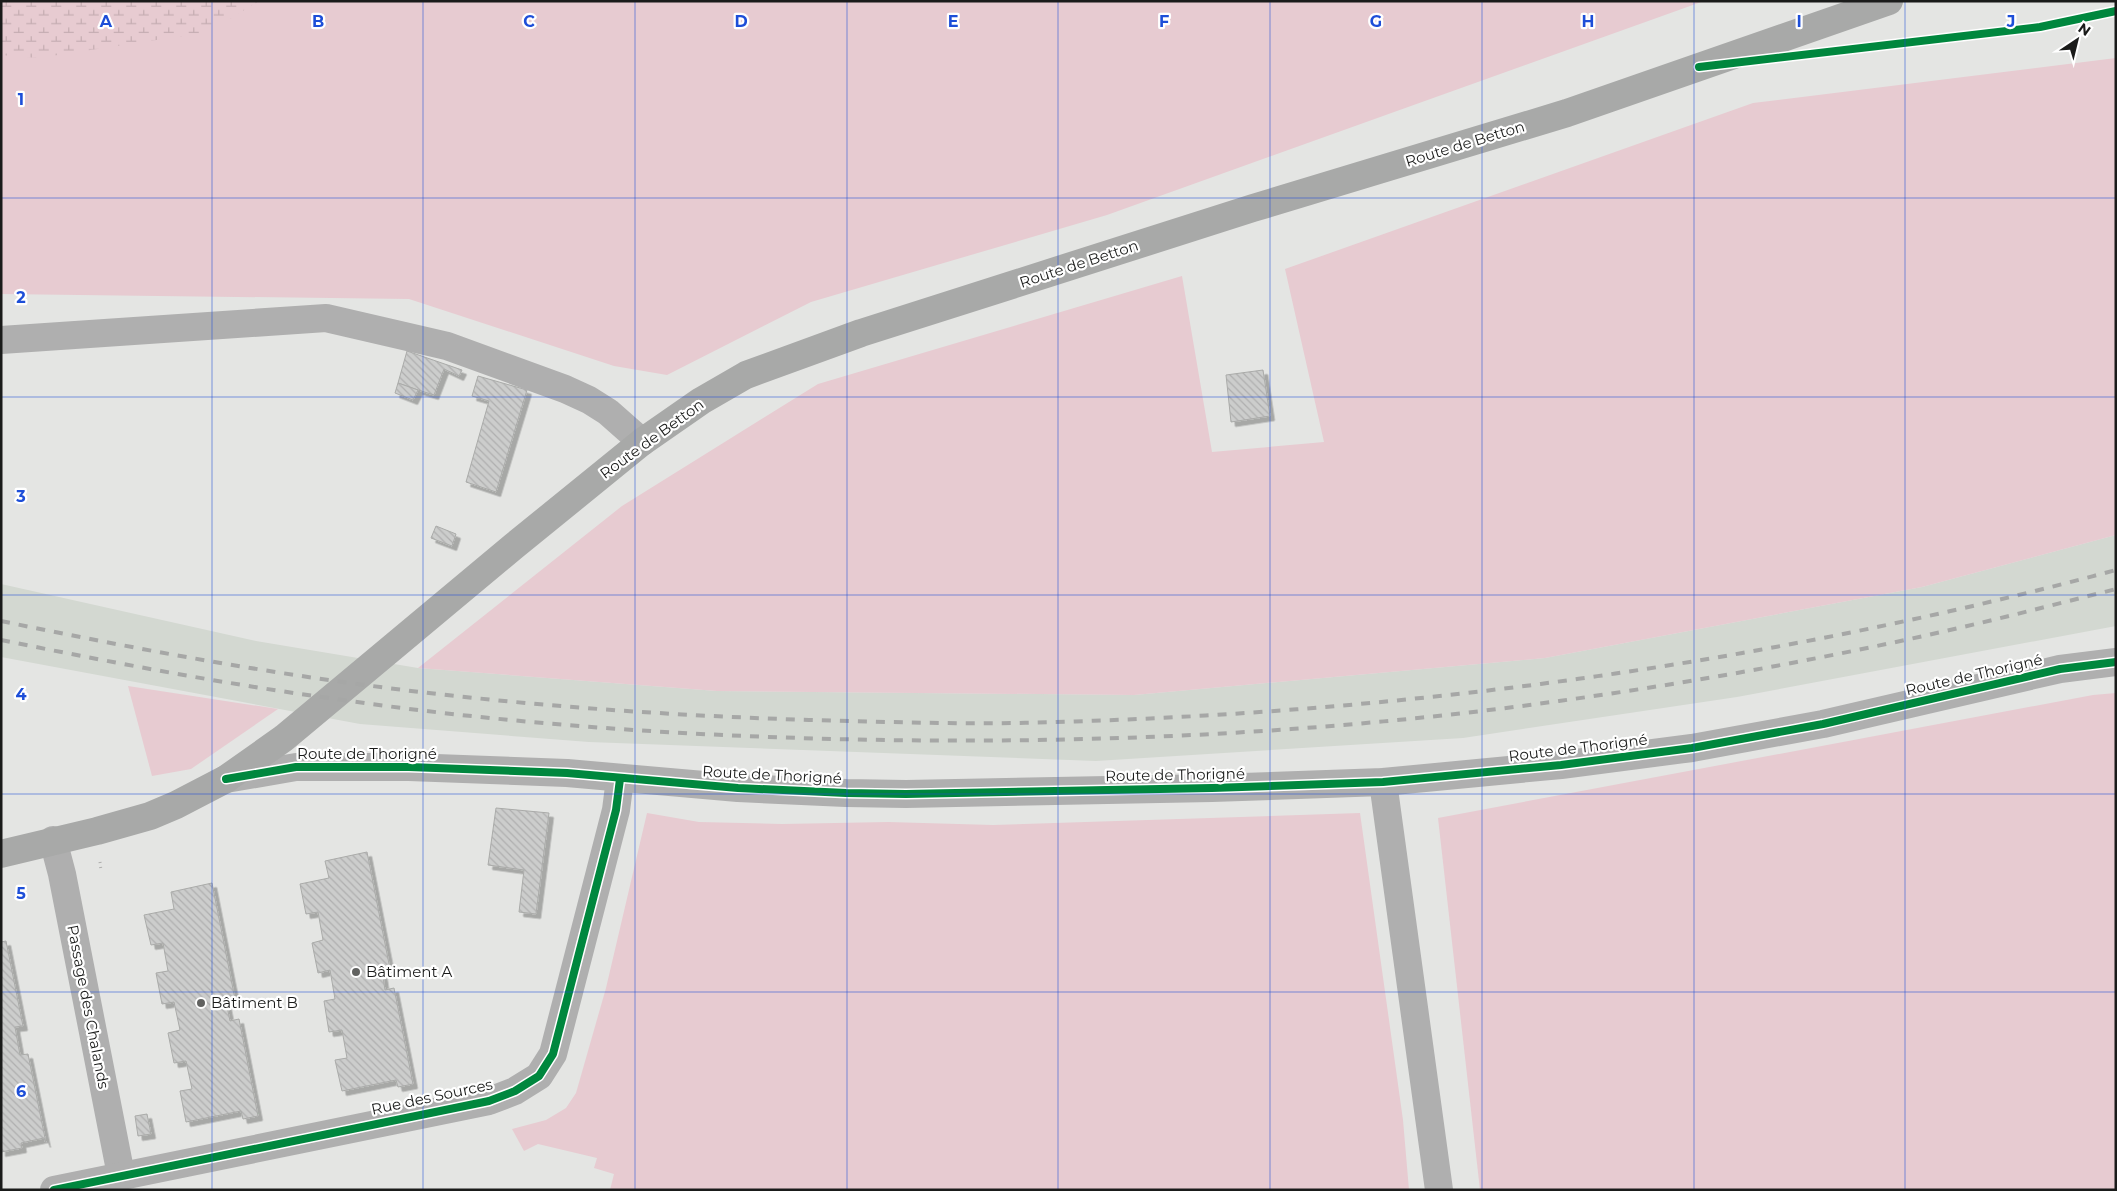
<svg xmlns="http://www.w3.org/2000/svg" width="2117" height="1191" font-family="Montserrat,sans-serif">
	<defs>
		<pattern id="wetland-marsh" width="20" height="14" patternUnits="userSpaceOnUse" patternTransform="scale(1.25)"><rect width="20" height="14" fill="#e7cbd1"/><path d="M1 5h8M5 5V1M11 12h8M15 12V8" fill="none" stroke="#c6aeb3"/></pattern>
		<pattern id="building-back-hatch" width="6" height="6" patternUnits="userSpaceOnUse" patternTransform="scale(1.25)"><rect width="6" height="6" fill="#cccdcc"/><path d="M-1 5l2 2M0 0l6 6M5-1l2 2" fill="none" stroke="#afafaf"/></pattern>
		<filter id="shadow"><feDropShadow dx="4.5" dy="4.5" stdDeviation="0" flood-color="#0004"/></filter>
	</defs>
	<rect width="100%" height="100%" fill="#e4e5e3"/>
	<path fill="#d3d8d1" d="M2116 535V626L1737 697 1463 738 1096 761 589 742 360 724 1 657V584L256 641 418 668 717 691 1134 695 1545 658 1922 587Z"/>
	<g fill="#e7cbd1">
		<path d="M1 1H1704L1107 215 811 302 667 375 614 366 409 299 1 294Z"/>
		<path d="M2116 58V535L1922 587 1545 658 1134 695 717 691 418 668 622 506 818 384 1182 276 1212 452 1324 442 1285 269 1753 103Z"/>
		<path d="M128 686 278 709 191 769 152 776Z"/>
		<path d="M2116 693V1190H1480L1438 818 2093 695Z"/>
		<path d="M647 813 699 822 782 824 888 822 993 825 1360 813 1403 1120 1409 1190H610L614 1174 594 1168 597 1158 538 1144 524 1151 512 1129 546 1120 566 1108 576 1093 606 988Z"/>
	</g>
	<path fill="url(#wetland-marsh)" d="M1 1H259L209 32 38 58 1 55Z"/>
	<g fill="url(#building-back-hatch)" stroke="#aaaba9" filter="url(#shadow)">
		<path d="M407 351 462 370 459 376 444 369 434 395 418 390 398 383Z"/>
		<path d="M1263 370 1270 416 1231 422 1226 375Z"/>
		<path d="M478 376 527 390 496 492 466 482 489 401 472 396Z"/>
		<path d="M398 383 418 390 413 400 395 393Z"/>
		<path d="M436 526 456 534 452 546 431 538Z"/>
		<path d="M496 808 549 813 536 914 519 912 524 870 488 865Z"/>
		<path d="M367 852 390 969 382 970 385 990 394 988 413 1084 398 1087 396 1080 342 1091 335 1060 347 1058 342 1030 329 1032 324 1001 335 999 330 970 318 973 312 943 323 940 318 912 306 914 300 884 329 878 325 861Z"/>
		<path d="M212 883 235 999 226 1001 230 1021 239 1019 258 1116 243 1119 241 1111 186 1122 180 1091 192 1089 186 1061 174 1063 168 1033 180 1030 174 1002 162 1004 156 973 168 971 163 943 151 945 144 915 174 909 171 892Z"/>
		<path d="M6 941 23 1026 15 1027 20 1055 28 1054 46 1143 44 1138 21 1143 22 1148 1 1152V942Z"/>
		<path d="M147 1114 151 1134 138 1136 135 1116Z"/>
	</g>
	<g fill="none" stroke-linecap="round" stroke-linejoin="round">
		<path stroke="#aeaead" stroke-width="3" stroke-dasharray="1 4" stroke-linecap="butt" d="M100 862 101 871"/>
		<g stroke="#afafaf" stroke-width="28">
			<path d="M1 340 326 318 447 346 565 389 589 400 608 412 642 442"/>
			<path d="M226 779 296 767H409L567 773 738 788 846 793 906 794 1212 788 1383 782 1561 765 1692 748 1823 724 2060 669 2116 662"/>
			<path d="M1383 782 1439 1190"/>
			<path d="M53 840 62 874 121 1175"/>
			<path d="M54 1190 489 1101 515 1091 539 1076 553 1054 616 810 620 779"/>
		</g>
		<path stroke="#a8a9a8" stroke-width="28" d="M1 854 97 831 150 816 176 805 226 779 284 738 514 546 642 442 701 401 746 375 861 333 1253 208 1567 113 1889 1"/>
		<g stroke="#a6a7a6" stroke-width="4" stroke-dasharray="9 9" stroke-linecap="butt">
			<path d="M1 621C117 645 233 667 350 683 502 704 656 715 809 720 892 722 974 725 1056 722 1413 712 1771 663 2116 570"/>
			<path d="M1 640C110 662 219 683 329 698 484 721 642 733 799 738 1052 746 1307 736 1559 701 1682 684 1806 662 1928 635 1991 621 2053 605 2116 589"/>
		</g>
		<defs>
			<g id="cycleway">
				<path d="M1699 67 2040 27 2116 11"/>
				<path d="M226 779 296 767H409L567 773 738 788 846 793 906 794 1212 788 1383 782 1561 765 1692 748 1823 724 2060 669 2116 662"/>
				<path d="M54 1190 489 1101 515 1091 539 1076 553 1054 616 810 620 779"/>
			</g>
		</defs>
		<use href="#cycleway" stroke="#fff" stroke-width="11"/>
		<use href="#cycleway" stroke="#00873e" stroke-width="8"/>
	</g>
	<path fill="none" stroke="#1d4ed8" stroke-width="1" stroke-opacity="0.55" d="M212 1V1190M423 1V1190M635 1V1190M847 1V1190M1058 1V1190M1270 1V1190M1482 1V1190M1694 1V1190M1905 1V1190M1 198H2116M1 397H2116M1 595H2116M1 794H2116M1 992H2116"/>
	<g fill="#616260" stroke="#fff" stroke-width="2">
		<circle cx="356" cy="972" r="5"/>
		<circle cx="201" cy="1003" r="5"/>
	</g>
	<g text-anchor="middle" stroke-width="4.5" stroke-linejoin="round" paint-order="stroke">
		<g font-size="15" fill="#1a1b1a" stroke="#fff">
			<text transform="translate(1465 144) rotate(-17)" y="5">Route de Betton</text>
			<text transform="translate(1079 264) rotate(-18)" y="5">Route de Betton</text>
			<text transform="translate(652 439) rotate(-36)" y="5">Route de Betton</text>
			<text transform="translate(1974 675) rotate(-13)" y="5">Route de Thorigné</text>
			<text transform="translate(1578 748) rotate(-7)" y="5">Route de Thorigné</text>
			<text x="367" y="759">Route de Thorigné</text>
			<text transform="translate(772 775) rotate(3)" y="5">Route de Thorigné</text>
			<text transform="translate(1175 775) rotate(-1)" y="5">Route de Thorigné</text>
			<text transform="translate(88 1007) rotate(79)" y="5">Passage des Chalands</text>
			<text transform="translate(432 1097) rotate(-12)" y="5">Rue des Sources</text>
		</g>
		<g font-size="15" fill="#1a1b1a" stroke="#fff" text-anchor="start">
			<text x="366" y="977">Bâtiment A</text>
			<text x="211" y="1008">Bâtiment B</text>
		</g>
	</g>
	<g font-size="16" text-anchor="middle" font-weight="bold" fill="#1d4ed8" stroke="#fff" stroke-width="4.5" stroke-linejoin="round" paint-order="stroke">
		<text x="106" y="27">A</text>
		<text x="318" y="27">B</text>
		<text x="529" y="27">C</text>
		<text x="741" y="27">D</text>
		<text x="953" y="27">E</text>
		<text x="1164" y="27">F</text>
		<text x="1376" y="27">G</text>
		<text x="1588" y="27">H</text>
		<text x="1799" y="27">I</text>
		<text x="2011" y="27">J</text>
		<text x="21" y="105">1</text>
		<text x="21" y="303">2</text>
		<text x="21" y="502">3</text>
		<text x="21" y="700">4</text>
		<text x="21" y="899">5</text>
		<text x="21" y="1097">6</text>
	</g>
	<rect width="2117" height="1191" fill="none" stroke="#1a1b1a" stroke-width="5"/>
	<g transform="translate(2077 40) rotate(35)" stroke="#ffffff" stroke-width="4" paint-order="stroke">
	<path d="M0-4L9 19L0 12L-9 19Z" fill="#1a1b1a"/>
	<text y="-8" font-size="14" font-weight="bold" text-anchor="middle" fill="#1a1b1a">N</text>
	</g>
</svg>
